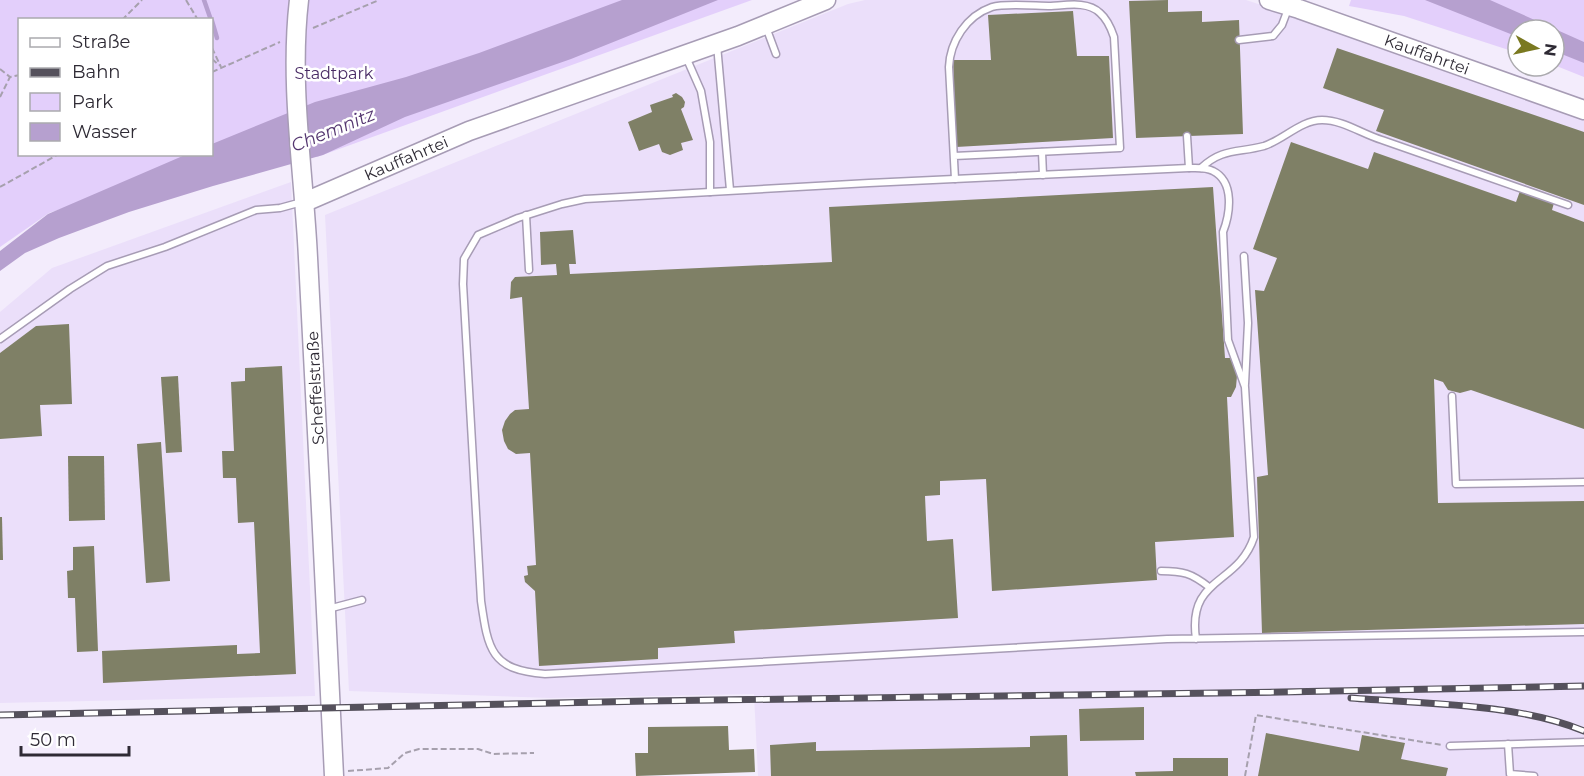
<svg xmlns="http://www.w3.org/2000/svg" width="1584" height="776" font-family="Montserrat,sans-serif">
	<rect width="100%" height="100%" fill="#f3ecfc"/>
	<g fill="#ebdffa">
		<path d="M865 0H1246L1457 68 1584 115V776H758L754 694 550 698 349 691 325 215 848 4Z"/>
		<path d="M291 182 315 696 0 703V312L52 268Z"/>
	</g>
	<g fill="#e3cffb" fill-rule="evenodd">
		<path d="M0 0H752L317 157 289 131 49 213 0 247ZM20 20H212V154H20Z"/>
		<path d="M1351 0H1584V77L1554 65V30H1518V53L1404 16 1349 6Z"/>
	</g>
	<g fill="#b6a0cf">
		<path d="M622 0H718L571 59 405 117 323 155 213 186 129 212 59 238 25 253 0 271V251L48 214 185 155 212 154V144L315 102 406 77 479 53Z"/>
		<path d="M1425 0H1490L1584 42V63L1554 51V30H1518V37Z"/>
	</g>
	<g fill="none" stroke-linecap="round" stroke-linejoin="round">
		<g stroke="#b6a0cf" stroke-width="4.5">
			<path d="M204 0 211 20"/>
			<path d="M212 21 217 38"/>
		</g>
	</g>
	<g fill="#7f8066">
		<path d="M1168 0V12L1202 11V22L1239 20 1243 134 1136 138 1129 1Z"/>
		<path d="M1073 11 1077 56H1109L1113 138 956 147 953 60H991L988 15Z"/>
		<path d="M1337 48 1584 132V205L1376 131 1384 110 1323 88Z"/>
		<path d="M676 93 682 97 685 102 684 107 681 109 693 140 681 143 683 150 670 155 662 152 659 144 639 151 628 122 652 112 650 105 673 97 672 95Z"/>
		<path d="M1291 142 1368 169 1374 152 1516 202 1520 191 1554 203 1552 210 1584 222V429L1471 390 1460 393 1448 390 1443 382 1434 379 1438 503 1584 501V624L1262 633 1257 477 1268 475 1255 290 1264 291 1277 258 1253 249Z"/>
		<path d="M1213 187 1225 358H1230L1234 366 1237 376 1236 387 1231 397H1227L1234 537 1155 542 1157 580 992 591 986 479 940 481V495L925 496 927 541 953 539 958 618 734 631 735 643 658 648V659L539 666 535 591 525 582 524 576 528 575 527 566 536 565 530 453 516 454 508 449 504 441 502 430 505 421 510 414 515 410 529 409 522 297 510 299 511 282 515 277 557 275 556 264 541 265 540 232 573 230 576 264H569L570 274 832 262 829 207Z"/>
		<path d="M69 324 72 404 40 405 42 436 0 439V353L36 326Z"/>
		<path d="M282 366 296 674 103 683 102 651 237 645V654L260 653 254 522 238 523 236 478H223L222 451H234L231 382 245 381V368Z"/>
		<path d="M178 376 182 452 166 453 161 377Z"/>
		<path d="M161 442 170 581 146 583 137 444Z"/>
		<path d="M68 456H104L105 520 69 521Z"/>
		<path d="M0 517H2L3 560H0Z"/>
		<path d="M94 546 98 651 77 652 75 598H68L67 571 73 570V547Z"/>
		<path d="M1144 707V740L1080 741 1079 709Z"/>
		<path d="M728 726 729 750 754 749 755 772 636 776 635 753H648V727Z"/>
		<path d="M1266 733 1359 751 1362 735 1405 743 1401 759 1448 768 1446 776H1258Z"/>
		<path d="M1067 735 1068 776H771L770 745 816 742V751L1030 747V736Z"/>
		<path d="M1173 758H1228V776H1136L1135 772 1173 771Z"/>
	</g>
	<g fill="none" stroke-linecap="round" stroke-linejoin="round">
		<defs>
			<g id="lane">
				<path d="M766 27 776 54"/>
				<path d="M1239 40 1273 36 1282 25 1288 9"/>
				<path d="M717 45 730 190"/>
				<path d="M686 57 701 91 710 142V192"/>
				<path d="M1187 136 1189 168"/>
				<path d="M1042 152 1043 175"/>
				<path d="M954 156 1120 148 1114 37C1111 28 1107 19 1100 13 1088 1 1067 5 1051 6 1036 6 1005 3 992 7 966 16 950 42 949 67L955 179"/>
				<path d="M1201 168C1222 148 1238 153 1264 146 1283 140 1301 120 1322 120 1343 120 1362 134 1382 140 1444 162 1506 183 1568 205"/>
				<path d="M526 215 529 270"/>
				<path d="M1244 256 1248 323 1245 384"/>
				<path d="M0 339 70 289 107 266 165 247 256 210 280 208 302 202"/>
				<path d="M1452 396 1456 484 1584 482"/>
				<path d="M1161 571C1183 571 1191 573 1209 587"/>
				<path d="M328 609 362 600"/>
				<path d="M1196 639C1187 576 1238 586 1254 537L1245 387 1228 340 1223 232C1230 214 1235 182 1213 171 1206 167 1196 168 1189 168L869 183 585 199 562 204 518 218 478 235 464 259 463 284 481 601C488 650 491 670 545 674L1167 639C1306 637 1445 635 1584 632"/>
				<path d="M1508 744 1510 774 1534 776"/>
				<path d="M1450 746 1584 742"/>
			</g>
			<g id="secondary">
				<path d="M299 0C289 85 304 173 308 258 317 431 326 603 334 776"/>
				<path d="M1269 0 1299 9 1584 110"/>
				<path d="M305 202 469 131 738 36 826 0"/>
			</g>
		</defs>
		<use href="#lane" stroke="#a79cb5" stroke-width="9"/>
		<use href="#secondary" stroke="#a79cb5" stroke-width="21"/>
		<g stroke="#a6a0ad" stroke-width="2" stroke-dasharray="6 3" stroke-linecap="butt">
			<path d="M186 0 198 20"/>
			<path d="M122 20 142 0"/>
			<path d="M313 28 379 0"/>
			<path d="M212 48 221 67"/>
			<path d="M212 59 219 65"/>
			<path d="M0 69 10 77"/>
			<path d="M212 72 280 42"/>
			<path d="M0 97 10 77 20 75"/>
			<path d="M0 187 59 154"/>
			<path d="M348 771 388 768 405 753 419 749H478L493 754 534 753"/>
			<path d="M1245 776 1256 715 1442 745"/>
		</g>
		<use href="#lane" stroke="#fff" stroke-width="6"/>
		<use href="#secondary" stroke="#fff" stroke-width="18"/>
		<defs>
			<g id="rail">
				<path d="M1351 698C1423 704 1517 703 1584 731"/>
				<path d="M0 715 648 701 1282 692 1584 686"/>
			</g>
		</defs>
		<use href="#rail" stroke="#55515c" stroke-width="7"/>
		<use href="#rail" stroke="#fff" stroke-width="4.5" stroke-dasharray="14" stroke-linecap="butt"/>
	</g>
	<g text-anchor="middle" stroke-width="5" stroke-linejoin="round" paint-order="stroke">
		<g font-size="16" fill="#2e2a34" stroke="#fff">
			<text transform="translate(1427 54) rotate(20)" y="6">Kauffahrtei</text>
			<text transform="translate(406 158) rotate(-23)" y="6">Kauffahrtei</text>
			<text transform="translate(315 388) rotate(-93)" y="6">Scheffelstraße</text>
		</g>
		<g font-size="16" fill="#492b65" stroke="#fff">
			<text x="334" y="79">Stadtpark</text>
		</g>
		<g font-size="18" font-style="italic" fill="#543670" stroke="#fff">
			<text transform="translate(333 130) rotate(-22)" y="6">Chemnitz</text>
		</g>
	</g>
	<rect x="18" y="18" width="195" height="138" fill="#ffffff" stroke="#abaaae" stroke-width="1.5"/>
	<rect x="30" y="38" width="30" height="9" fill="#ffffff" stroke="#abaaae" stroke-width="1.5"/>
	<text x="72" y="48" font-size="18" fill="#2e2a34">Straße</text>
	<rect x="30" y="68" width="30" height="9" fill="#55515c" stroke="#abaaae" stroke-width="1.5"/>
	<text x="72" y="78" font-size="18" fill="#2e2a34">Bahn</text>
	<rect x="30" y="93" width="30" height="18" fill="#e3cffb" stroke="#abaaae" stroke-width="1.5"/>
	<text x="72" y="108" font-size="18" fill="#2e2a34">Park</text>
	<rect x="30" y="123" width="30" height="18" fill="#b6a0cf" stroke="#abaaae" stroke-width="1.5"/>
	<text x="72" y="138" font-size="18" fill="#2e2a34">Wasser</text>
	<g transform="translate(1536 48) rotate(98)"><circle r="28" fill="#ffffff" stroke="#abaaae" stroke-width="1.5"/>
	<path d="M0-4.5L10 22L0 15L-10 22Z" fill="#7a7920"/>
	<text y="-9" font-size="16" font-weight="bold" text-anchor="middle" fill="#2e2a34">N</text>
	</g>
	<path d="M21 746v9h108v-9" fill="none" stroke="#2e2a34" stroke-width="3"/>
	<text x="30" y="746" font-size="18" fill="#2e2a34" stroke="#ffffff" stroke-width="4.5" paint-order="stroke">50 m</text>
</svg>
